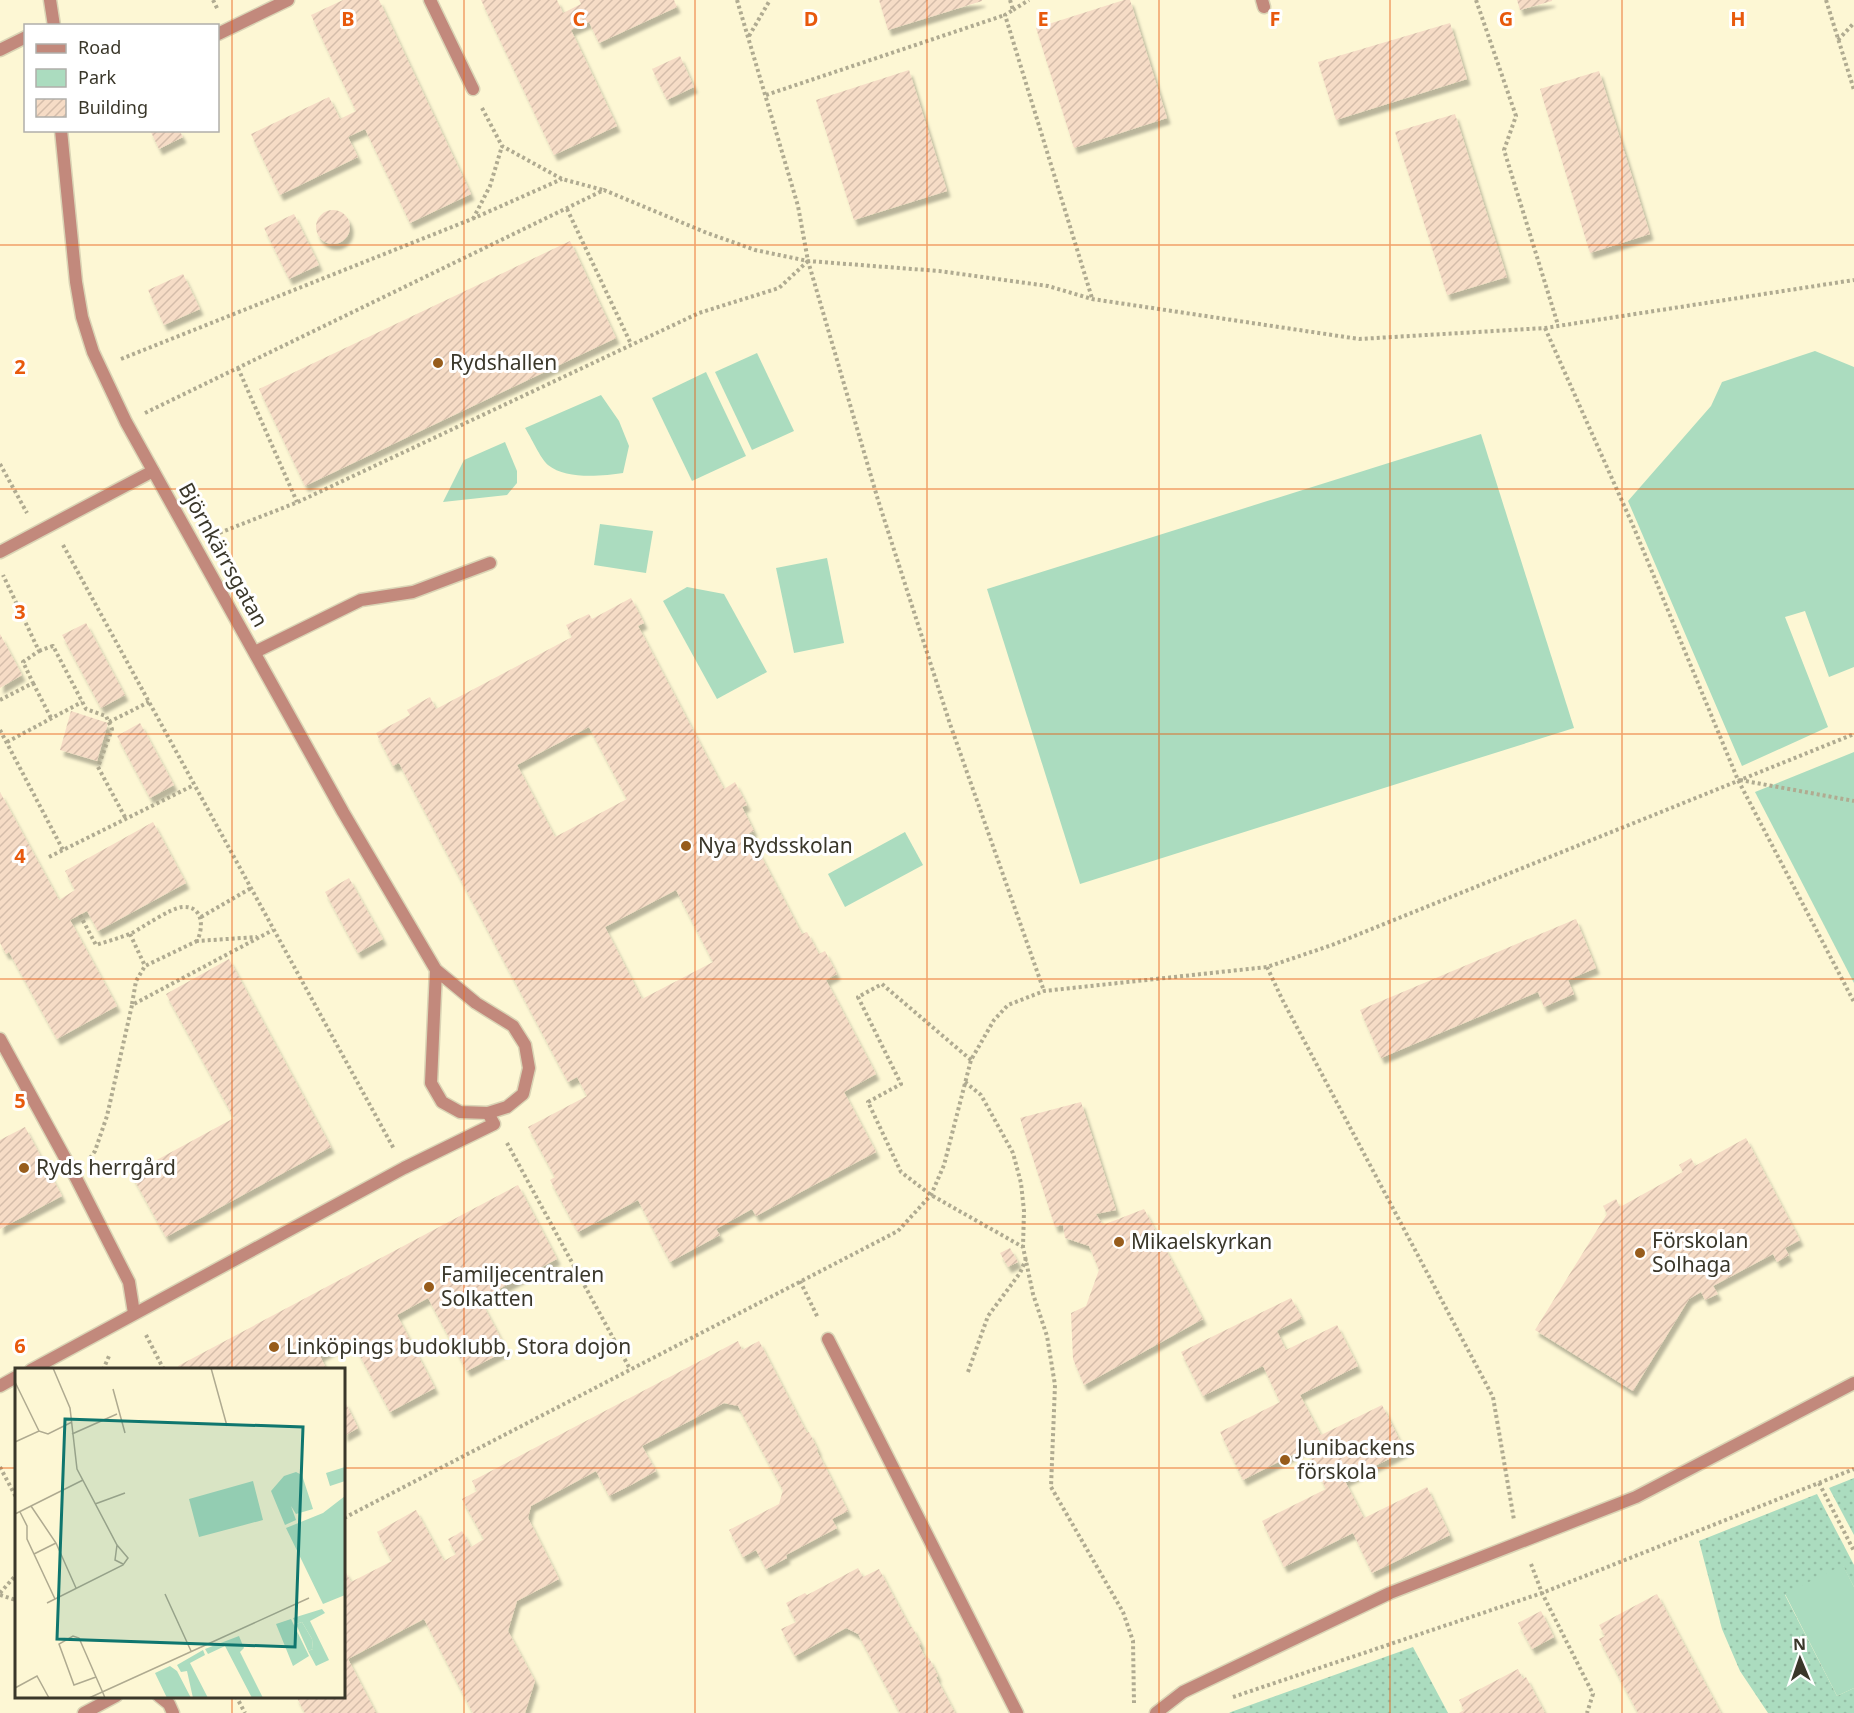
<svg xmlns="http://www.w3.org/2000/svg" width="1854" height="1713" font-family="'Noto Sans',sans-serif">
	<defs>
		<pattern id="grass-dots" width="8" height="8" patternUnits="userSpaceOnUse" patternTransform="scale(1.5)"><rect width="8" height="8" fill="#abdcbf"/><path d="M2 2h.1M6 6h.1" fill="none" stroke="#94bda4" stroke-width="1.8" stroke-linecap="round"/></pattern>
		<pattern id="building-hatch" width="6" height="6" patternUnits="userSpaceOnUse" patternTransform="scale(1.5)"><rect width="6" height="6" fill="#f6dcc6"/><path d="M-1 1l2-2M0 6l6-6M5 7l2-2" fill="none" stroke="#d4bdaa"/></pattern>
		<filter id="shadow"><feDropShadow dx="3.5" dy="6" stdDeviation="1.5" flood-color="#0004"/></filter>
	</defs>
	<rect width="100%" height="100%" fill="#fdf7d4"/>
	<g fill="url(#grass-dots)">
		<path d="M1854 1478V1535L1829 1488Z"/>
		<path d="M1817 1494 1854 1565V1587L1843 1566 1785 1595 1837 1696 1854 1688V1713H1768L1740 1671 1722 1629 1699 1541Z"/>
		<path d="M1413 1647 1448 1713H1229L1231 1712Z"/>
	</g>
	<g fill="#abdcbf">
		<path d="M1815 351 1854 367V667L1829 677 1805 611 1785 617 1828 727 1742 766 1628 501 1711 406 1722 382Z"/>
		<path d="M757 353 794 431 752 450 715 372Z"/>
		<path d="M706 372 746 456 692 481 652 398Z"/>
		<path d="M601 395 619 421 629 446 623 473C602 476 566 480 548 465 540 458 531 437 525 428Z"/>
		<path d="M1481 434 1574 728 1080 884 987 589Z"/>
		<path d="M505 442 517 471V483L507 495 443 502 464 460Z"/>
		<path d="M600 524 653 531 646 573 594 565Z"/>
		<path d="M827 558 844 643 794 653 776 568Z"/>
		<path d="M687 587 724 594 767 672 717 699 663 601Z"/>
		<path d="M1854 752V983L1755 792Z"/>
		<path d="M905 832 923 865 845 907 828 874Z"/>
		<path d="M1843 1565 1854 1587V1688L1837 1696 1785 1594Z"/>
	</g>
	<g fill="url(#building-hatch)" fill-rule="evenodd" filter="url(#shadow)">
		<path d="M343 0H379L471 194 410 223 365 129 348 137 358 157 280 195 251 134 329 97 340 119 356 111 311 15Z"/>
		<path d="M481 0H557L563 13 581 4 579 0H674L677 7 599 43 589 22 571 30 617 126 554 155Z"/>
		<path d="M879 0H982V1L888 30Z"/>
		<path d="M1124 0H1130L1167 118 1074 148 1036 28Z"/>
		<path d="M1517 0H1552V1L1520 10Z"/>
		<path d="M1450 23 1467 79 1336 120 1318 62Z"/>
		<path d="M680 56 694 87 667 100 652 69Z"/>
		<path d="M909 70 947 191 854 220 816 100Z"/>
		<path d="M1599 71 1650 234 1590 253 1540 89Z"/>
		<path d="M1455 114 1507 277 1447 295 1395 132Z"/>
		<path d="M150 130H179L183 137 159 149Z"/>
		<circle cx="333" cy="227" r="17"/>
		<path d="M294 214 319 265 289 279 264 228Z"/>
		<path d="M570 241 616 338 305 486 259 389Z"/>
		<path d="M183 274 200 309 164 325 148 290Z"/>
		<path d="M631 598 644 623 638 626 724 789 735 782 747 805 742 807 754 831 749 833 802 934 807 932 819 954 825 951 837 974 826 980 876 1074 844 1092 876 1152 756 1216 752 1209 716 1229 720 1235 670 1262 638 1200 578 1232 550 1180 555 1177 528 1127 587 1096 577 1077 568 1082 399 763 393 766 376 733 410 715 407 710 430 697 436 709 572 637 566 625 589 614 592 619ZM589 727 627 799 555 837 517 765ZM676 890 713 962 642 999 605 927Z"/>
		<path d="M86 623 125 695 101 708 62 635Z"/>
		<path d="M0 634 22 675 0 688Z"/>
		<path d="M71 711 108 723 97 761 60 750Z"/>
		<path d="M140 723 174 785 150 798 117 736Z"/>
		<path d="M0 792 59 900 75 890 65 871 153 822 186 883 98 931 87 911 70 920 117 1006 57 1039 9 952 6 954 0 943Z"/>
		<path d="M349 878 383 939 358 953 325 892Z"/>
		<path d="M1576 919 1596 968 1568 980 1574 994 1544 1007 1538 992 1381 1058 1360 1010Z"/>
		<path d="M229 959 331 1147 166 1237 131 1174 234 1118 166 994Z"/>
		<path d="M1081 1102 1116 1210 1096 1214 1103 1225 1144 1209 1203 1319 1084 1385 1073 1359 1071 1313 1086 1306 1099 1270 1089 1246 1065 1238 1063 1225 1055 1227 1020 1118Z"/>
		<path d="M25 1127 62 1196 0 1229V1140Z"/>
		<path d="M1746 1138 1800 1240 1785 1248 1789 1255 1777 1262 1773 1254 1713 1286 1718 1294 1705 1300 1701 1292 1689 1299 1633 1391 1535 1330 1607 1214 1603 1206 1616 1199 1620 1207 1683 1172 1679 1165 1691 1158 1695 1166Z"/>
		<path d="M518 1185 557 1259 480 1299 507 1350 467 1371 428 1298 397 1315 435 1388 390 1412 351 1339 320 1356 327 1370H180L178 1366Z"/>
		<path d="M1010 1248 1018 1262 1008 1267 1000 1253Z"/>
		<path d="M1291 1298 1302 1318 1277 1331 1286 1350 1337 1325 1358 1366 1300 1395 1321 1435 1382 1405 1405 1451 1345 1481 1364 1518 1427 1487 1450 1535 1372 1573 1353 1533 1284 1567 1262 1521 1326 1489 1306 1448 1243 1480 1220 1432 1280 1402 1263 1366 1203 1396 1181 1352Z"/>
		<path d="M738 1341 742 1350 759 1341 807 1433 809 1432 818 1450 817 1451 848 1511 832 1519 837 1528 786 1555 787 1558 766 1569 756 1550 743 1557 729 1530 779 1504 783 1490 738 1406 724 1403 642 1446 656 1471 631 1485 609 1496 596 1471 531 1506 528 1518 559 1579 517 1601 508 1631 535 1681 525 1713H473L424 1619 348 1659 376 1713H305L296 1696H344V1569L351 1582 392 1561 377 1532 416 1510 444 1561 456 1554 448 1539 456 1535 462 1531 471 1547 484 1539 462 1499 477 1491 472 1481Z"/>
		<path d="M344 1400 358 1428 344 1436Z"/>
		<path d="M858 1568 863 1577 879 1569 910 1627H912L921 1644 919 1645 926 1659 929 1658 938 1676 936 1677 955 1713H900L858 1634 846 1628 795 1656 781 1629 796 1622 786 1603 805 1593 807 1595Z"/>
		<path d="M1657 1594 1721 1713H1638L1599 1639 1605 1636 1599 1625Z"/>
		<path d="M1541 1611 1554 1637 1532 1649 1518 1623Z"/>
		<path d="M1518 1669 1523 1679 1526 1677 1545 1713H1459L1464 1710 1459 1700Z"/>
	</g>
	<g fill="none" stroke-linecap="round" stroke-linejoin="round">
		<defs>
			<g id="service">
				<path d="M430 0 473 89"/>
				<path d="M218 34 288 0"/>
				<path d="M0 50 26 37"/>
				<path d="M0 552 153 471"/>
				<path d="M255 652 361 600 413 592 490 563"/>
				<path d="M0 1039 76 1178 129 1282 134 1313"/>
				<path d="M828 1339 1017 1713"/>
				<path d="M31 1370 404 1168 494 1124 488 1113"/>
				<path d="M0 1386 16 1377"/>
				<path d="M1156 1713 1183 1692 1390 1593 1636 1497 1854 1383"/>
			</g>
			<g id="minor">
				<path d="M50 0 54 26"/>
				<path d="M1262 0 1264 7"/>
				<path d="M61 130 76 282 82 317 93 352 126 422 343 812 436 970 476 1003 513 1026 525 1045 529 1068 523 1094 507 1107 488 1113 460 1112 442 1102 431 1083 436 970"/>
				<path d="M159 1696 169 1704 173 1713"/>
				<path d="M84 1713 116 1696"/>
			</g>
		</defs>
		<use href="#service" stroke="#dad4b5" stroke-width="15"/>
		<use href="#minor" stroke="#dad4b5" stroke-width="15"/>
		<g stroke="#b0ab91" stroke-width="4" stroke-dasharray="3 3" stroke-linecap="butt">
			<path d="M213 0 218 10"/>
			<path d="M737 0 798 206 808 261 878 500 950 724 1044 991"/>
			<path d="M1010 0 1013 10 1005 15 1092 298"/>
			<path d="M1476 0 1516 116 1504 150 1558 325"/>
			<path d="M1826 0 1854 90"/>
			<path d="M1013 10 1029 0"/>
			<path d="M749 36 770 0"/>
			<path d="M1838 40 1854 23"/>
			<path d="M766 95 1005 15"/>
			<path d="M482 108 502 146 562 179 603 190"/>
			<path d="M567 209 631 344"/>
			<path d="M473 219 490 186 502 146"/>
			<path d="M1545 328 1634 528 1738 780 1854 1002"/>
			<path d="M121 359 472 219 562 179"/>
			<path d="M238 368 297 502"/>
			<path d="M145 413 604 190 707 233 755 250 808 261 939 271 1048 286 1092 299 1359 339 1545 328 1854 280"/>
			<path d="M0 464 27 513"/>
			<path d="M214 535 298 502 699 313 779 288 808 261"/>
			<path d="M63 545 394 1149"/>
			<path d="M39 651 53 646 86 709 106 716 112 729 98 767 126 819"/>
			<path d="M33 683 51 718"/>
			<path d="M0 700 33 683 23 662 39 651 3 575"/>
			<path d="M109 722 149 702"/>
			<path d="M0 730 63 850"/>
			<path d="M7 742 82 702"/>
			<path d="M1740 780 1854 801"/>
			<path d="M49 857 194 785"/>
			<path d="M80 915 96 945C108 941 120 938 132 933 143 927 171 908 182 907 203 905 204 927 197 941L257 937"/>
			<path d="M201 917 251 888"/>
			<path d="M130 934 145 966"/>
			<path d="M1267 967 1282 999 1493 1397 1514 1520"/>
			<path d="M132 1004 136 981 145 966 197 941"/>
			<path d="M971 1060 882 984 858 997 901 1084 868 1102 901 1172 931 1195 1023 1247 1033 1294 1047 1336 1055 1385 1051 1487 1123 1612 1133 1641 1134 1703"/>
			<path d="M965 1082 981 1095 1013 1153 1021 1183 1024 1211 1023 1247"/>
			<path d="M507 1143 630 1369"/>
			<path d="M90 1158 95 1151 107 1116 132 1005 273 930"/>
			<path d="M800 1281 818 1318"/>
			<path d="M146 1335 164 1370"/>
			<path d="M103 1370 109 1356"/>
			<path d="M968 1372 988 1316 1020 1273 1026 1259"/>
			<path d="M0 1467 16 1497"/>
			<path d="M1819 1483 1854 1551"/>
			<path d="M344 1518 898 1231 931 1195 944 1165 971 1060 994 1020 1008 1005 1044 991 1267 967 1332 945 1854 734"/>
			<path d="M1531 1564 1542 1593 1593 1694 1587 1713"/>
			<path d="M0 1593 16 1575"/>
			<path d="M0 1595 16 1600"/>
			<path d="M236 1696 245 1713"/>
			<path d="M1233 1697 1542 1593 1854 1469"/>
		</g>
		<use href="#service" stroke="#c2897c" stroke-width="12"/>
		<use href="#minor" stroke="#c2897c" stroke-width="12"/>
	</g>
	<path fill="none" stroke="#e8590c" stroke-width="1.5" stroke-opacity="0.55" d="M232 0V1370M464 0V1713M695 0V1713M927 0V1713M1159 0V1713M1390 0V1713M1622 0V1713M0 245H1854M0 489H1854M0 734H1854M0 979H1854M0 1224H1854M0 1468H16M344 1468H1854M232 1696V1713"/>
	<g fill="#975c1b" stroke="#fff" stroke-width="2">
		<circle cx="438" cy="363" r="6"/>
		<circle cx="686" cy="846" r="6"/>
		<circle cx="24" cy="1168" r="6"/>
		<circle cx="1119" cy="1242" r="6"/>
		<circle cx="1640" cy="1253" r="6"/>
		<circle cx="429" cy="1287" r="6"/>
		<circle cx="274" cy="1347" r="6"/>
		<circle cx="1285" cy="1460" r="6"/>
	</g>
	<g text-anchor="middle" stroke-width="6" stroke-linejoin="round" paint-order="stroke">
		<g font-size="21" fill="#3a372a" stroke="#fff" text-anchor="start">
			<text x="450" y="370">Rydshallen</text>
			<text x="698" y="853">Nya Rydsskolan</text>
			<text x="36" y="1175">Ryds herrgård</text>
			<text x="1652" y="1248">Förskolan<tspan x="1652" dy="24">Solhaga</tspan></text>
			<text x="1131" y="1249">Mikaelskyrkan</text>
			<text x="441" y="1282">Familjecentralen<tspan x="441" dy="24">Solkatten</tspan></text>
			<text x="286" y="1354">Linköpings budoklubb, Stora dojon</text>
			<text x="1297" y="1455">Junibackens<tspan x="1297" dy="24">förskola</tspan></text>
		</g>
		<g font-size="21" fill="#3a372a" stroke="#fff">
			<text transform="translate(223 555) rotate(61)" y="7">Björnkärrsgatan</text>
		</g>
	</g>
	<g transform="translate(15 1368)">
		<rect width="330" height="330" fill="#fdf7d4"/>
		<path d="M307 241 310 245 295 253 314 292 301 298 293 283 298 281 297 271 287 254 281 256 278 250ZM276 251 294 288 278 298 261 256ZM224 268 229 280 225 284 248 330H237L210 278 193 286 190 281ZM188 282 190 287 175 295 193 330H178L172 303 166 304 162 297ZM155 298 162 303 176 330H152L140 305Z" fill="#abdcbf"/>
		<path d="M330 99V113L315 118 311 105ZM281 104 287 107 298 141 281 146 276 138 281 152 270 157 256 123 269 108ZM238 113 248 152 184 169 174 131ZM330 128V227L308 236 271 160 308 145ZM287 254 297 271 298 281 293 283 281 256Z" fill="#abdcbf"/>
		<path fill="none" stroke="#afaa90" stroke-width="1.5" d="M196 0 212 58M0 14 24 63M98 21 110 65M57 66 102 46M0 74 24 63 33 66 57 54M80 136 110 125M16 138 41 175 61 220M5 144 12 158V171L40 231M0 146 68 112M102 177 100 192 108 196M19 186 41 175M150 226 176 283M32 235 108 197 113 190 102 177 62 101 55 40 38 0M81 309 59 317 44 276 58 268 64 270 71 286 81 309 88 325 90 330M0 320 22 308 34 330M74 330 294 230"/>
		<path fill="#0f766e" fill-opacity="0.15" stroke="#0f766e" stroke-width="3" d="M50 51 288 59 280 279 42 271Z"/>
		<rect width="330" height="330" fill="none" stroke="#3a372a" stroke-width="3"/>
	</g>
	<g font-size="20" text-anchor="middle" font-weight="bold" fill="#e8590c" stroke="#fff" stroke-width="6" stroke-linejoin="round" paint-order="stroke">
		<text x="348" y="26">B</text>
		<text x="579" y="26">C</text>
		<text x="811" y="26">D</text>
		<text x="1043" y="26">E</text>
		<text x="1275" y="26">F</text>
		<text x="1506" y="26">G</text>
		<text x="1738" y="26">H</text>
		<text x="20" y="374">2</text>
		<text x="20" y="619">3</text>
		<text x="20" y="863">4</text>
		<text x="20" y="1108">5</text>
		<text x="20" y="1353">6</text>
	</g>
	<rect x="24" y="24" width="195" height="108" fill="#ffffff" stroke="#b0afaa" stroke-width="1.5"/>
	<rect x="36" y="44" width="30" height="9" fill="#c2897c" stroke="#b0afaa" stroke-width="1.5"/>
	<text x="78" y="54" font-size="18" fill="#3a372a">Road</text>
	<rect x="36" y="69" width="30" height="18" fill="#abdcbf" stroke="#b0afaa" stroke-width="1.5"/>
	<text x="78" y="84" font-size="18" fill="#3a372a">Park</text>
	<rect x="36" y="99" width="30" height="18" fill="url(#building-hatch)" stroke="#b0afaa" stroke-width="1.5"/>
	<text x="78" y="114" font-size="18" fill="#3a372a">Building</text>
	<g transform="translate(1800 1659) rotate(358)" stroke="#ffffff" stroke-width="4.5" paint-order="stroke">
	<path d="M0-4.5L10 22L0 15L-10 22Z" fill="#3a372a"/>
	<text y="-9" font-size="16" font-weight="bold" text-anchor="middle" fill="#3a372a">N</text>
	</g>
</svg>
